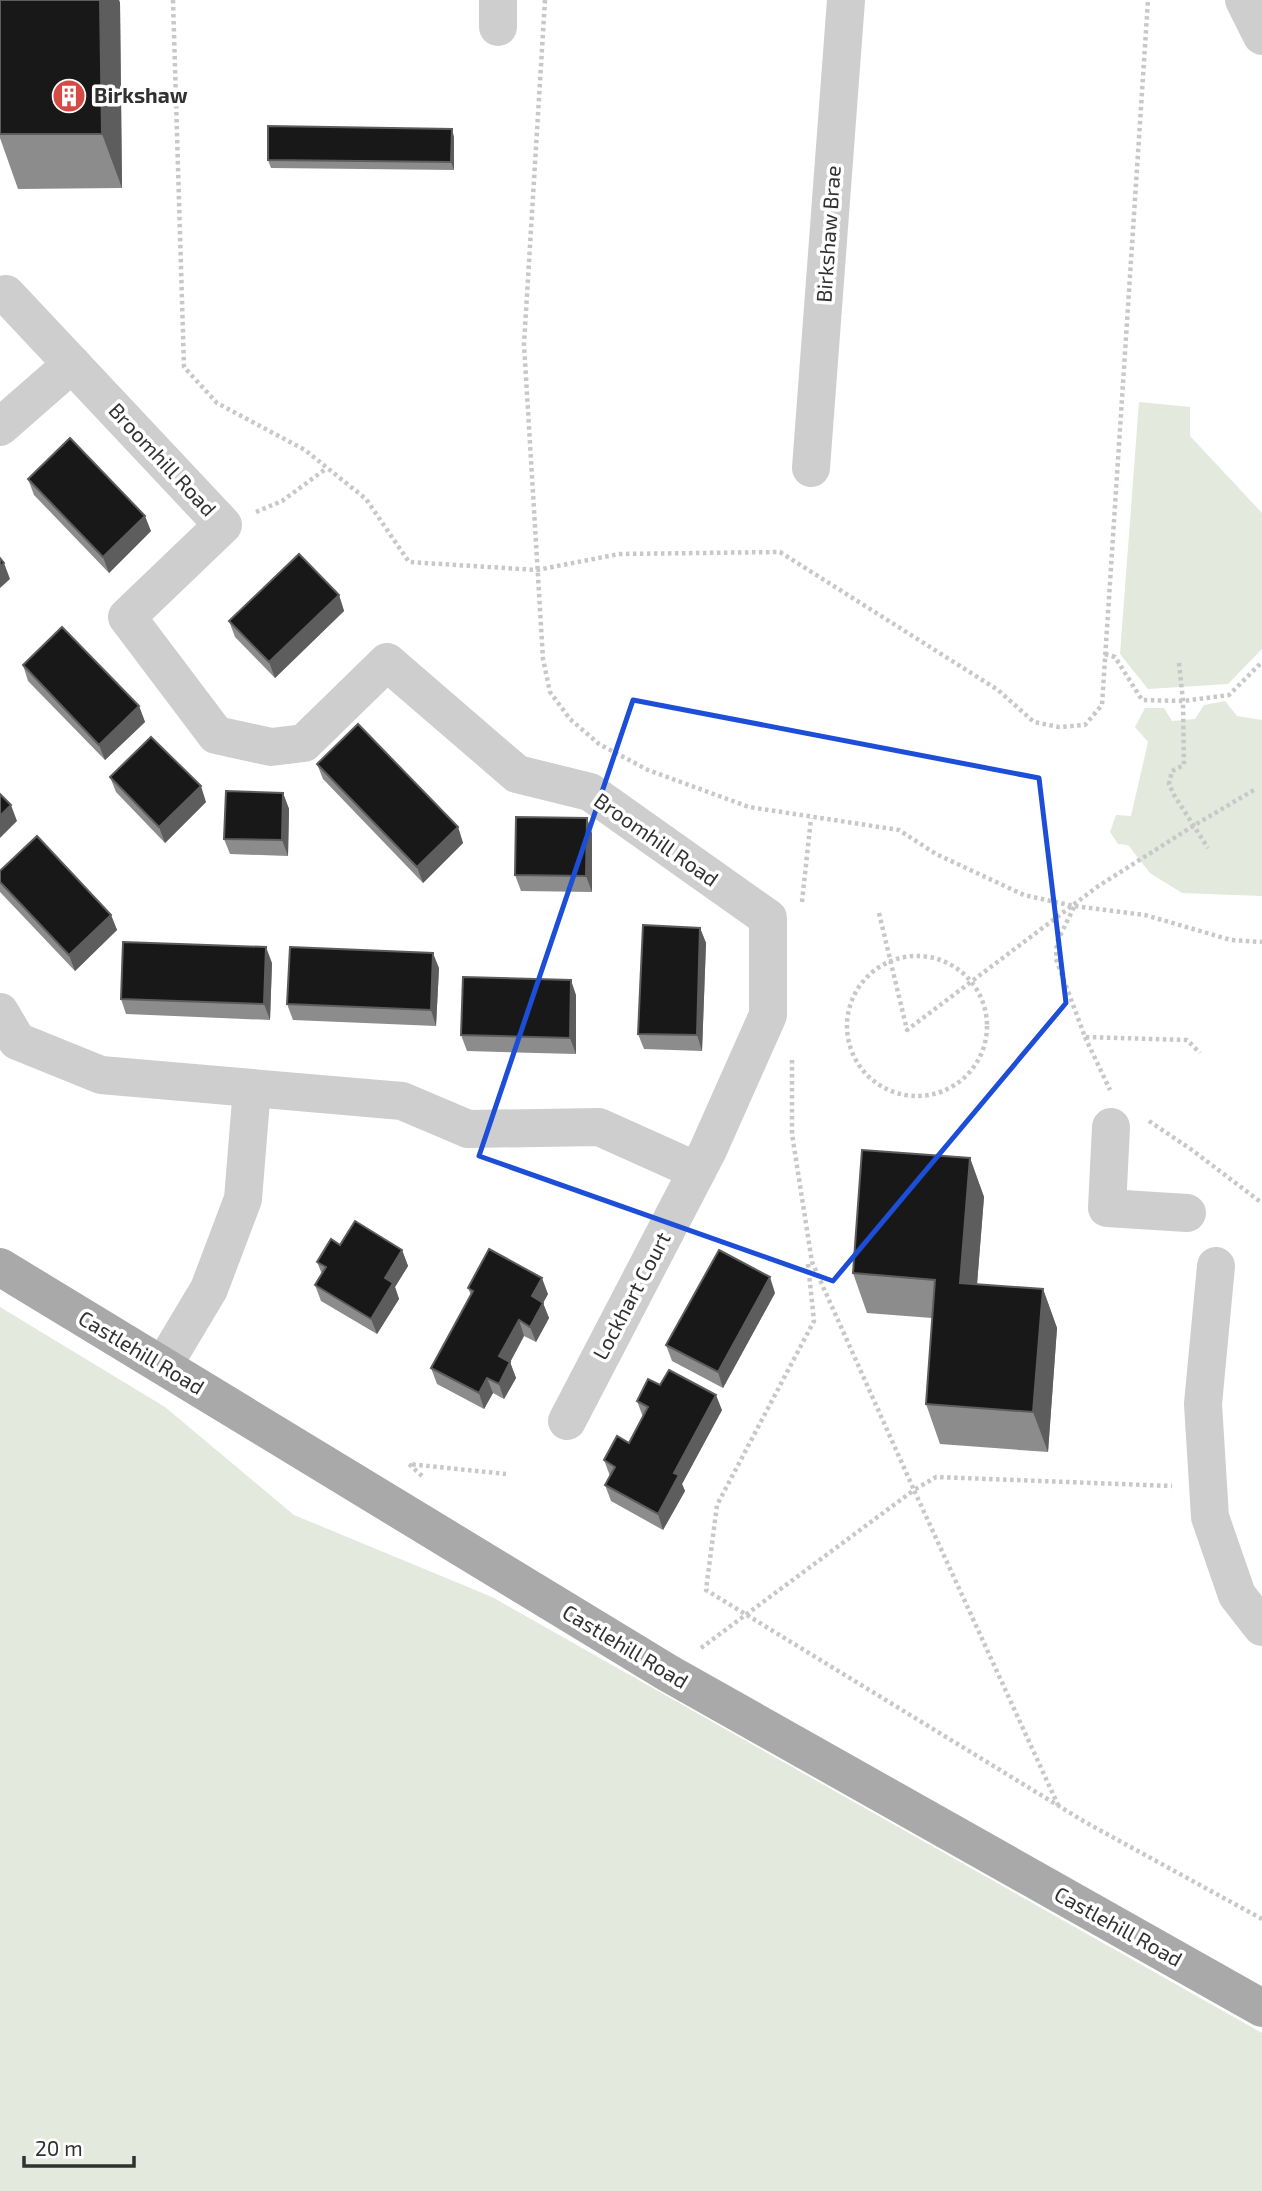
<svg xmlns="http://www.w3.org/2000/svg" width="1262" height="2191" font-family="'Exo 2',sans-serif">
	<rect width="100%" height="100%" fill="#fff"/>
	<g fill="#e3e9dd">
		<path d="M1139 402 1190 407V436L1262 513V649L1228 684 1148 689 1120 654Z"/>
		<path d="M1225 701 1237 716 1262 720V896L1182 893 1150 873 1128 845 1118 844 1110 832 1116 815 1131 816 1148 742 1135 727 1145 708H1164L1172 721 1195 719 1204 705Z"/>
		<path d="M0 1307 165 1407 294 1515 492 1597 1262 2033V2191H0Z"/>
	</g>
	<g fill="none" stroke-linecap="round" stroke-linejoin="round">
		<g stroke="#c8c8c8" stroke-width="4.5" stroke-dasharray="3.5 3.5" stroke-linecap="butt">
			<path d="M173 0 184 367 217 403 305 450 366 499 409 562 537 570 619 554 780 552 998 690 1034 722 1059 727 1085 725 1102 705 1148 0"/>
			<path d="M545 0 524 344 543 659 550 692 570 719 599 744 648 770 749 807 899 830 936 854 1024 895 1074 906 1145 915 1231 940 1262 942"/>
			<path d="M256 512 282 501 327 468"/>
			<path d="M1105 654 1115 657 1142 700 1183 701 1229 695 1262 662"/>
			<path d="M1179 663 1183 701 1184 765 1172 771 1169 784 1174 795 1208 848"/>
			<path d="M802 902 811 818"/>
			<path d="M1074 907 1057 942 1056 959 1085 1037 1187 1040 1200 1053"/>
			<path d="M879 913 907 1030 1097 887 1193 826 1254 790"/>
			<circle cx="917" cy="1026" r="70"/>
			<path d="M1085 1037 1110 1090"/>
			<path d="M792 1060V1134L812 1262 914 1490 936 1477 1172 1486"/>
			<path d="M1149 1121 1192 1150 1262 1203"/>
			<path d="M808 1264 814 1321 717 1505 706 1590 1085 1822 1262 1919"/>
			<path d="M422 1476 409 1464 506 1474"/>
			<path d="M701 1648 914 1490 1058 1805"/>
		</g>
		<g stroke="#cecece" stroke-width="38">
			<path d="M498 0V27"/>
			<path d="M1244 0 1262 36"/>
			<path d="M6 294 223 525 127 617 216 735 271 747 304 743 387 662 517 774 590 792 768 918V1015L708 1150 567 1421"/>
			<path d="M0 427 72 364"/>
			<path d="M811 468 846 0"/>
			<path d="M0 1012 17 1041 101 1075 402 1101 468 1129 599 1127 697 1171"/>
			<path d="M1111 1127 1107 1208 1187 1213"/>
			<path d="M1216 1266 1203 1404 1210 1517 1237 1595 1262 1627"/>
			<path d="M163 1366 209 1289 243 1199 252 1088"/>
		</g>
		<path stroke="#a9a9a9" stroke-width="38" d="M0 1267 668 1673 1262 2008"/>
	</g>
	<g fill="#8c8c8c">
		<path d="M0 0H119L120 3 122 188 18 189 0 138Z"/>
		<path d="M454 137V170L271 168 268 160Z"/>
		<path d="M28 479 151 531 109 573 34 495Z"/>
		<path d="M339 595 344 611 275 678 235 637 229 621Z"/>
		<path d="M23 665 139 706 145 722 105 760 28 681Z"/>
		<path d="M317 764 458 827 463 843 423 883 323 779Z"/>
		<path d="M110 777 206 802 165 843 116 792Z"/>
		<path d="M283 793 289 809 288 856 230 854 224 839Z"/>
		<path d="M592 833V892L521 891 515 875Z"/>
		<path d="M0 882 111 915 117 930 75 971 0 892Z"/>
		<path d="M700 928 706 943 702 1051 644 1049 638 1034Z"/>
		<path d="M272 963 270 1020 126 1014 121 999Z"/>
		<path d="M439 968 436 1026 293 1020 287 1004Z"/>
		<path d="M576 995V1054L467 1051 461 1035Z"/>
		<path d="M970 1158 984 1197 977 1284 1043 1289 1057 1328 1048 1452 940 1444 926 1404 932 1318 867 1313 853 1273Z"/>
		<path d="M340 1245 402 1250 408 1266 395 1287 399 1299 377 1334 321 1301 315 1285 322 1274 317 1262Z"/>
		<path d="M468 1288 548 1294 543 1303 549 1318 536 1342 524 1336 510 1362 516 1378 504 1399 493 1393 484 1409 437 1384 431 1368 471 1295Z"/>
		<path d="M775 1293 723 1388 672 1361 666 1345Z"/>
		<path d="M660 1385 722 1410 682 1484 685 1491 663 1530 611 1501 605 1485 610 1476 604 1460 629 1443 643 1417 637 1401Z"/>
	</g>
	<g fill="#5d5d5d">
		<path d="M100 0H119L120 3 122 188 102 134Z"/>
		<path d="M452 129 454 137V170L451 162Z"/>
		<path d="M145 516 151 531 109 573 103 557Z"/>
		<path d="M4 563 10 579 0 588V567Z"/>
		<path d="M339 595 344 611 275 678 269 662Z"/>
		<path d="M139 706 145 722 105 760 99 745Z"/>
		<path d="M201 786 206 802 165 843 159 827Z"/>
		<path d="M283 793 289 809 288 856 282 840Z"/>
		<path d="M11 805 17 821 0 838V816Z"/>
		<path d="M587 818 592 833V892L586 876Z"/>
		<path d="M458 827 463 843 423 883 417 867Z"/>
		<path d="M111 915 117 930 75 971 69 955Z"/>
		<path d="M700 928 706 943 702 1051 697 1035Z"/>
		<path d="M266 947 272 963 270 1020 264 1004Z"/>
		<path d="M433 953 439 968 436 1026 431 1010Z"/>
		<path d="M571 980 576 995V1054L570 1038Z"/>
		<path d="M970 1158 984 1197 974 1322 960 1283Z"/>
		<path d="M402 1250 408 1266 395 1287 399 1299 377 1334 371 1319 385 1278Z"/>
		<path d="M770 1277 775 1293 723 1388 718 1372Z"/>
		<path d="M542 1278 548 1294 543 1303 549 1318 536 1342 530 1327 532 1296Z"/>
		<path d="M1043 1289 1057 1328 1048 1452 1033 1412Z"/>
		<path d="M519 1320 524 1336 505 1372 499 1356Z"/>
		<path d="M510 1362 516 1378 504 1399 499 1384Z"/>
		<path d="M487 1378 493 1393 484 1409 479 1393Z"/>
		<path d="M716 1395 722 1410 682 1484 685 1491 663 1530 658 1514 674 1473Z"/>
	</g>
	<g fill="#181818" stroke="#5d5d5d" stroke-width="2">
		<path d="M0 0H100L102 134H0Z"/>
		<path d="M268 126 452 129 451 162 268 160Z"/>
		<path d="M70 438 145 516 103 557 28 479Z"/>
		<path d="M299 554 339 595 269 662 229 621Z"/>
		<path d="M0 558 4 563 0 567Z"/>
		<path d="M62 627 139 706 99 745 23 665Z"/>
		<path d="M358 724 458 827 417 867 317 764Z"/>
		<path d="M151 737 201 786 159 827 110 777Z"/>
		<path d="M226 791 283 793 282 840 224 839Z"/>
		<path d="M0 794 11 805 0 816Z"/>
		<path d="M516 817 587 818 586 876 515 875Z"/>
		<path d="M37 836 111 915 69 955 0 882V871Z"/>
		<path d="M643 925 700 928 697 1035 638 1034Z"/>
		<path d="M123 942 266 947 264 1004 121 999Z"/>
		<path d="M290 947 433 953 431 1010 287 1004Z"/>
		<path d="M463 977 571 980 570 1038 461 1035Z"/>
		<path d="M862 1150 970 1158 960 1283 1043 1289 1033 1412 926 1404 935 1280 853 1273Z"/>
		<path d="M355 1221 402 1250 385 1278 393 1283 371 1319 315 1285 326 1267 317 1262 331 1239 340 1245Z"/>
		<path d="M489 1249 542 1278 532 1296 543 1303 530 1327 519 1320 499 1356 510 1362 499 1384 487 1378 479 1393 431 1368 473 1291 468 1288Z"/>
		<path d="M719 1250 770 1277 718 1372 666 1345Z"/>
		<path d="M669 1370 716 1395 674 1473 679 1475 658 1514 605 1485 615 1467 604 1460 617 1436 629 1443 648 1407 637 1401 648 1379 660 1385Z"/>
	</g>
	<path fill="none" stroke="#1d4ed8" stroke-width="5" stroke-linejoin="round" d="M633 700 1039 778 1066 1003 833 1281 479 1156Z"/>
	<defs>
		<symbol id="building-disc" viewBox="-11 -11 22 22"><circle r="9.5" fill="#d74944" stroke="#fff"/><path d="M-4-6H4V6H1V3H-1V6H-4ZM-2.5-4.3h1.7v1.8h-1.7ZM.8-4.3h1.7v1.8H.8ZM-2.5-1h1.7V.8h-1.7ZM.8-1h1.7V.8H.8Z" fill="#fff"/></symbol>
	</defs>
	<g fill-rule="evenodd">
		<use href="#building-disc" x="50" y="77" width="38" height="38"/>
	</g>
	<g text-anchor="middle" stroke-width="7" stroke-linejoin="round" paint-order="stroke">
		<g font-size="21" font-weight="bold" fill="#313131" stroke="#fff" text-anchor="start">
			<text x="94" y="103">Birkshaw</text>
		</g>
		<g font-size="21" fill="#313131" stroke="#fff">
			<text transform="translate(829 234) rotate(-86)" y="7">Birkshaw Brae</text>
			<text transform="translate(162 460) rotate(47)" y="7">Broomhill Road</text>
			<text transform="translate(656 840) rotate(35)" y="7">Broomhill Road</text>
			<text transform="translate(632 1296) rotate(-62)" y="7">Lockhart Court</text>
			<text transform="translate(141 1353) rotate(31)" y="7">Castlehill Road</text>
			<text transform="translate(625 1647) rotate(31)" y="7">Castlehill Road</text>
			<text transform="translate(1118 1927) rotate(29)" y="7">Castlehill Road</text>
		</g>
	</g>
	<path d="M24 2156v10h110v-10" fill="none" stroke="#313131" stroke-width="3.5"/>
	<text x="35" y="2156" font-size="21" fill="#313131" stroke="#ffffff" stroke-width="5" paint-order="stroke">20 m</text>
</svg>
